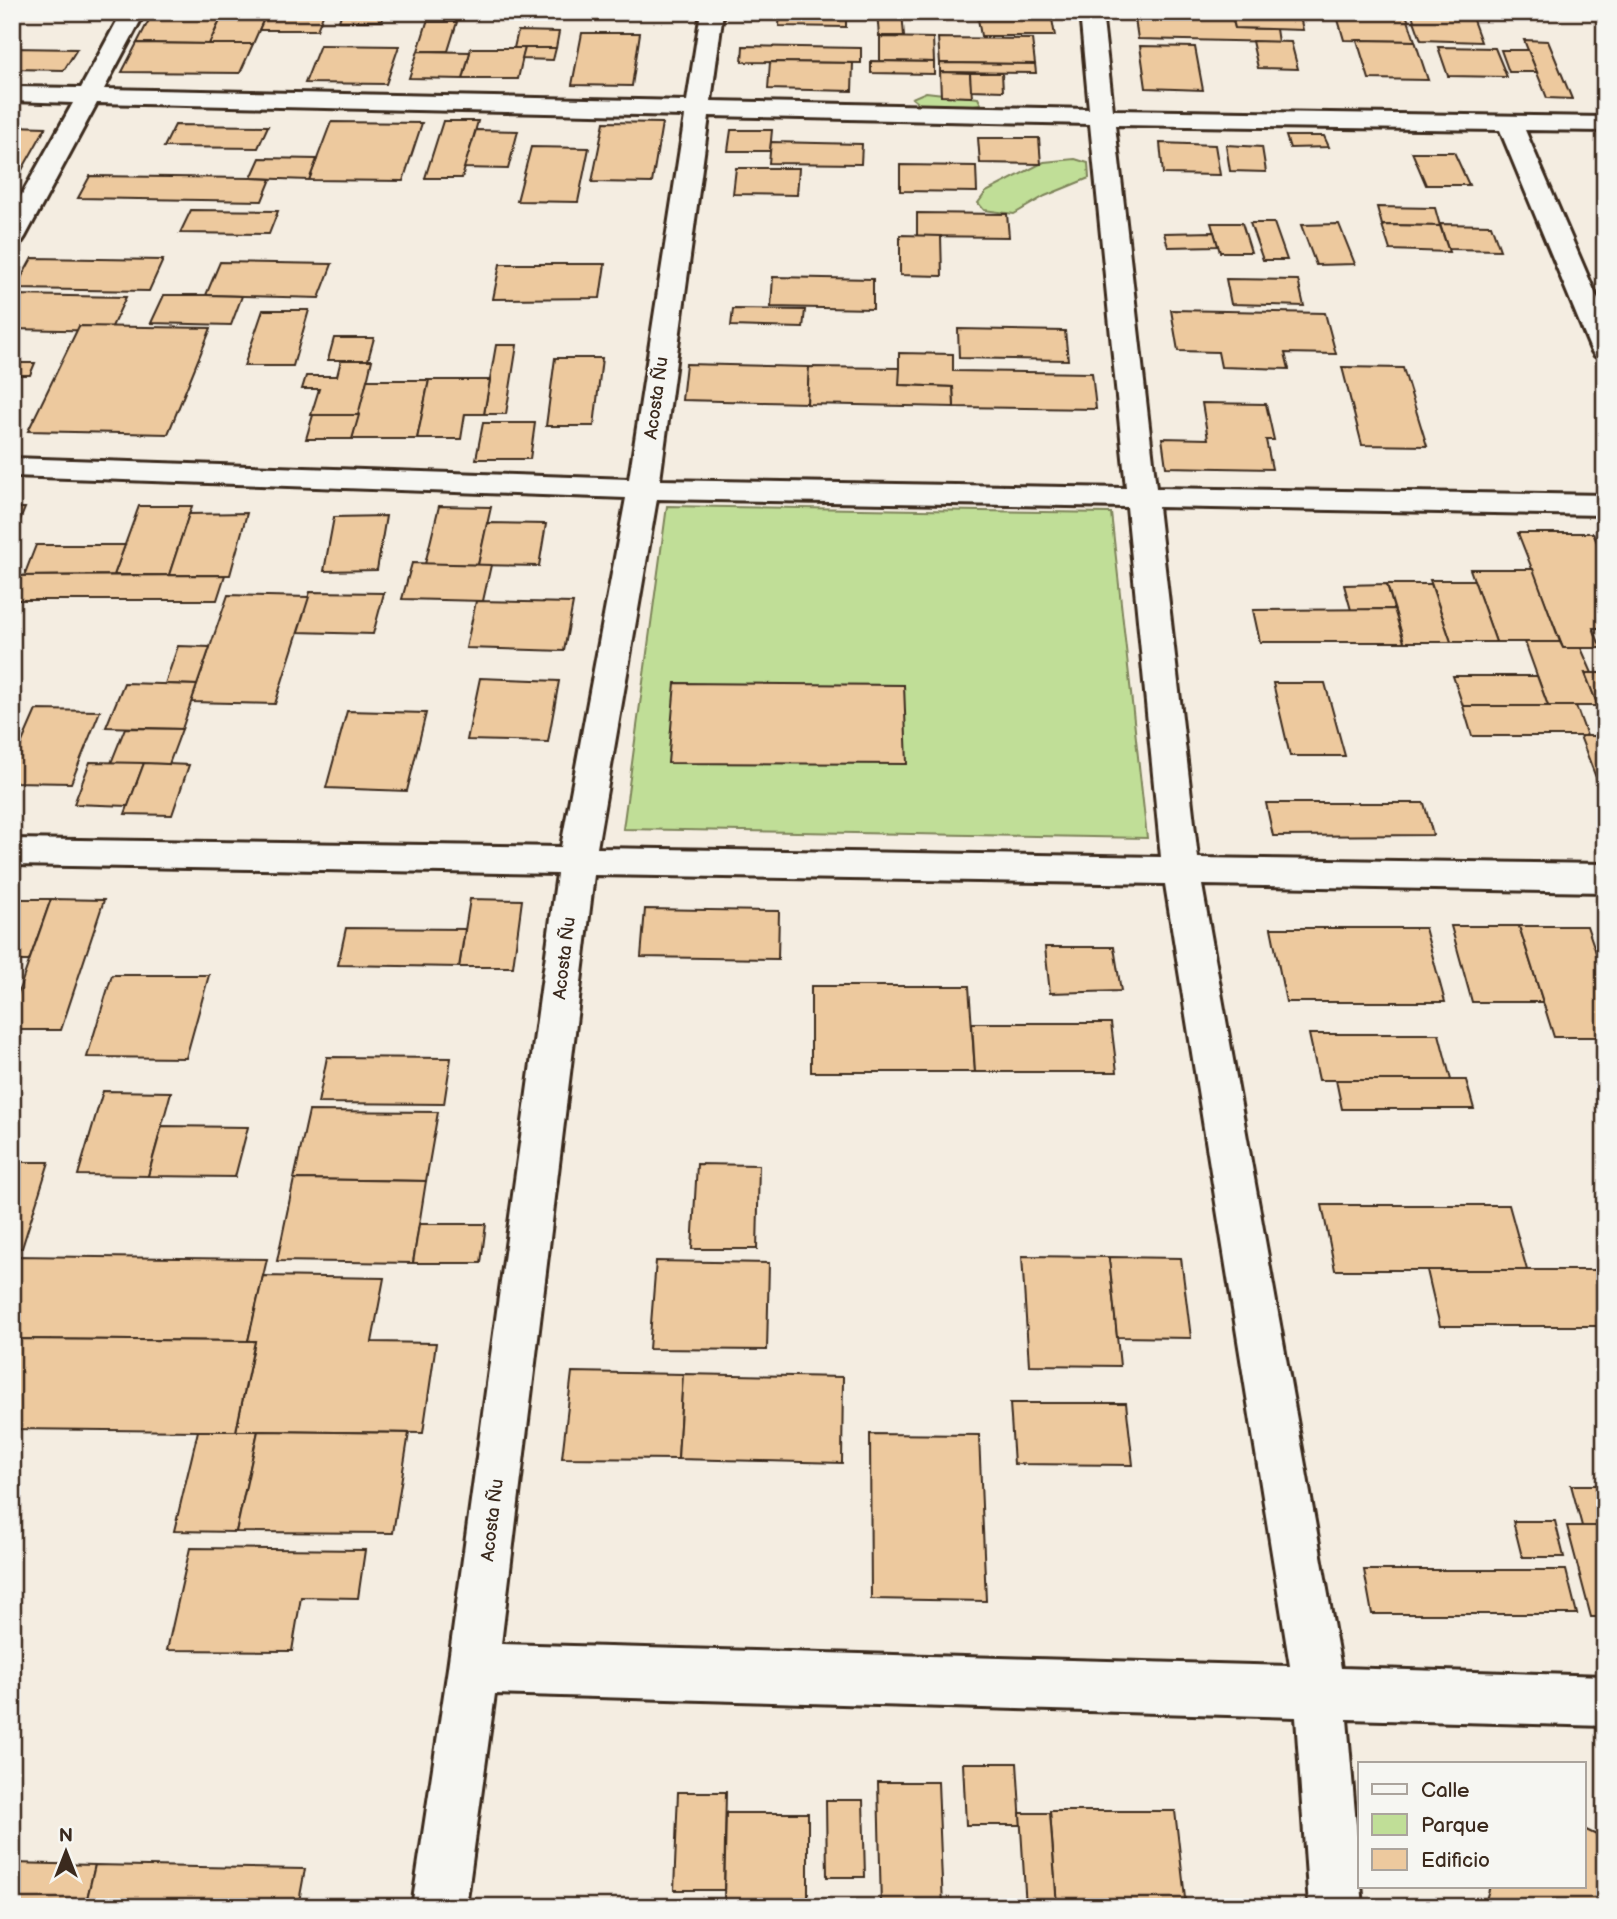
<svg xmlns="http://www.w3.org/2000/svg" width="1617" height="1919" font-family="'Balsamiq Sans',sans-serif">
	<rect width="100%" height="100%" fill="#f4ede1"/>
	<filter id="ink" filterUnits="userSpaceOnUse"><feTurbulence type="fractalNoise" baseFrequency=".0143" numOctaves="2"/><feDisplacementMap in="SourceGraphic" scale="14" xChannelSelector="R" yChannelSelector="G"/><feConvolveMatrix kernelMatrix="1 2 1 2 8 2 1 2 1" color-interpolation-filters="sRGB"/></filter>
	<g filter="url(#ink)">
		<g fill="#c0de97" stroke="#7e845a" stroke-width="2">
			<path d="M926 92 978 98 981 104C957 107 930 116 912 98Z"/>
			<path d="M1075 159 1088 163 1089 178 1045 196 1014 214 984 210 978 203 986 192 1044 162Z"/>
			<path d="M667 506 1111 513 1147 838 623 829Z"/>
		</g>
		<g fill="#edc99e" stroke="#3b2a1e" stroke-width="2">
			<path d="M224 12H267L253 44H209Z"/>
			<path d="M267 12H324L317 30H259Z"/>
			<path d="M342 12H385L382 21H339Z"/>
			<path d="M780 12H846V27L779 26Z"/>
			<path d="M877 12H902L904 36H879Z"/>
			<path d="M1134 12 1232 14 1235 28 1276 29 1278 42 1138 39Z"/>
			<path d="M1231 12H1299L1303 30 1235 28Z"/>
			<path d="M1411 12H1470L1481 42 1421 40Z"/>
			<path d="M1337 16 1407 17 1415 41 1344 40Z"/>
			<path d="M150 18H221L209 44 137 43Z"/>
			<path d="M978 19H1052L1055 36H981Z"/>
			<path d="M427 22H457L448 51H418Z"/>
			<path d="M518 31 559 32 556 48H514Z"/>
			<path d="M582 33H640L632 86 572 85Z"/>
			<path d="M880 37 933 38 934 62 880 61Z"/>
			<path d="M938 38 1032 39 1035 64 940 63Z"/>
			<path d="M1357 40 1415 41 1428 80 1369 79Z"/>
			<path d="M1524 40 1548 41 1572 99 1547 98Z"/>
			<path d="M1252 41 1291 42 1298 69 1258 68Z"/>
			<path d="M137 43 209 44H253L240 73 122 72Z"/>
			<path d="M320 45 399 46 386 84 305 83Z"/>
			<path d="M743 46 861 48V63L742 62Z"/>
			<path d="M1140 46 1195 47 1203 90 1146 88Z"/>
			<path d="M1438 47 1495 48 1507 77 1448 76Z"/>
			<path d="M471 48H525L518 79H463Z"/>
			<path d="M525 48H556L553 60 522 59Z"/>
			<path d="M12 49 13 48 77 49 64 70 12 69Z"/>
			<path d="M1501 50H1528L1537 72H1509Z"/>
			<path d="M418 51 470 52 463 79 409 78Z"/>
			<path d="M871 61 934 62V74L871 73Z"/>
			<path d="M770 62 853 63 852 91 768 89Z"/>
			<path d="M940 63 1035 64 1036 73 940 72Z"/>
			<path d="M940 72 970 73 972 97 941 96Z"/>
			<path d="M970 73H1002L1003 91 971 90Z"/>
			<path d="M443 121H478L462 178H425Z"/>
			<path d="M331 122 422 123 403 181 309 180Z"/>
			<path d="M604 122 662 123 652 183 592 182Z"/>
			<path d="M175 125 268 126 258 148 164 147Z"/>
			<path d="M12 126 46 127 13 186H12Z"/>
			<path d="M476 130 518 131 508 169 464 168Z"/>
			<path d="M731 130H772L770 151H728Z"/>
			<path d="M1286 136H1324L1329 147 1290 148Z"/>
			<path d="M978 138H1039L1041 164 980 163Z"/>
			<path d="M771 142 862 144 861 164 769 163Z"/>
			<path d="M1160 143 1215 145 1220 175 1163 174Z"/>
			<path d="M1226 145 1262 147 1266 172 1230 171Z"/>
			<path d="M531 147 589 148 578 202 517 201Z"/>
			<path d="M1412 152H1454L1469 185H1426Z"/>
			<path d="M260 158 317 159 309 180 251 178Z"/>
			<path d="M900 165 976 166 977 192 900 191Z"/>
			<path d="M736 168H799L797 195 733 194Z"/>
			<path d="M90 176 251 178 271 179 262 201 78 198Z"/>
			<path d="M1377 207 1435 208 1440 226 1382 225Z"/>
			<path d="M191 210 278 211 269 234 180 233Z"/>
			<path d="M917 213 1007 214 1009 237 917 236Z"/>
			<path d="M1211 223H1242L1251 252H1220Z"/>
			<path d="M1250 223H1274L1287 260H1263Z"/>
			<path d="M1339 224 1355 264 1316 265 1301 225Z"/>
			<path d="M1440 224 1491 225 1500 250 1448 249Z"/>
			<path d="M1382 225 1440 226 1449 252 1390 250Z"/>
			<path d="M1214 232 1218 246 1168 247 1164 233Z"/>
			<path d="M900 235 941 236 942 276 900 275Z"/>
			<path d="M32 258 163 260 149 291 15 289Z"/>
			<path d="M220 262 332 264 319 298 206 295Z"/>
			<path d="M500 264H605L600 298 493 299Z"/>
			<path d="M773 277 873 279V309L771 307Z"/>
			<path d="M1226 279 1298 280 1304 306 1231 304Z"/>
			<path d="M12 295 126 297 110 331 12 329Z"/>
			<path d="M164 295H206L242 296 231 325 151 323Z"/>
			<path d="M733 309 805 310 803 328 731 326Z"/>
			<path d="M263 310H309L293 366H244Z"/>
			<path d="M1171 310 1325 313 1336 354 1285 353 1289 369 1221 367 1218 352 1178 351Z"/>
			<path d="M79 326 211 328 168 434 28 431Z"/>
			<path d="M958 329 1065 331 1068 360 959 358Z"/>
			<path d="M334 338H374L368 360H328Z"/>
			<path d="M496 345H517L506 414H484Z"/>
			<path d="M899 353 953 354V371L1092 373 1096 409 954 407 953 387 899 385Z"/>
			<path d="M555 358H602L594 426H546Z"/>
			<path d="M341 360H372L359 415H311L319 389H302L306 376H337Z"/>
			<path d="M12 363H35L30 375H12Z"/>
			<path d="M686 364 809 367 807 403 682 400Z"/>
			<path d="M809 367 900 368 899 385 953 387 954 407 807 404Z"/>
			<path d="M1342 367 1403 368 1427 446 1362 445Z"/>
			<path d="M367 380H429L417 439H352Z"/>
			<path d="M429 380H490L484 414H465L461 439H417Z"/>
			<path d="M1202 403 1266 404 1274 440H1266L1272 469 1166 467 1162 438 1208 439Z"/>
			<path d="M313 415H359L352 439H306Z"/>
			<path d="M483 423H535L530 459H476Z"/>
			<path d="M139 506H192L169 575H114Z"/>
			<path d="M439 506 491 507 478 565 425 564Z"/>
			<path d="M12 508H25L12 540Z"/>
			<path d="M247 513 230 575H169L189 514Z"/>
			<path d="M386 516 377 570 324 571 334 517Z"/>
			<path d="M487 523 546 524 539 566 478 565Z"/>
			<path d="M1518 533H1593L1605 561V628H1593L1601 648H1563Z"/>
			<path d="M36 545H125L114 575 24 576Z"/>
			<path d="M412 563 491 565 483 601 402 599Z"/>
			<path d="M1470 569H1533L1560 642H1496Z"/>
			<path d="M225 575 217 600H12V576Z"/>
			<path d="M1430 580H1474L1496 642H1451Z"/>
			<path d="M1387 584 1394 609 1351 610 1344 585Z"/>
			<path d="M1387 584H1431L1451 642H1404Z"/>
			<path d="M310 592 384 593 373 634 297 632Z"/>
			<path d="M228 595 309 597 275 704 191 702Z"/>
			<path d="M476 601 573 603 564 651 466 648Z"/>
			<path d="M1394 609 1404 642H1260L1253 610Z"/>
			<path d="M1525 642H1560L1563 648H1581L1592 673H1585L1598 706H1548Z"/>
			<path d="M178 646 210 647 197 685 165 684Z"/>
			<path d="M1585 673H1605V706H1598Z"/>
			<path d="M1453 676H1537L1548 706H1463Z"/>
			<path d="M480 678 559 681 548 742 467 740Z"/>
			<path d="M124 683 197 685 182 729 106 727Z"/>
			<path d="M675 683 904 685 907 764 668 763Z"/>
			<path d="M1273 683H1325L1345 756H1290Z"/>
			<path d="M1463 706H1576L1587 736H1472Z"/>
			<path d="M36 710 100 711 71 783 12 782V765Z"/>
			<path d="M347 711 426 713 407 791 326 788Z"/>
			<path d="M125 728 182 729 169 764 111 763Z"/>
			<path d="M1580 736H1605V801Z"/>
			<path d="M90 762 144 763 128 806 74 804Z"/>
			<path d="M144 763 189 765 172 815 125 814Z"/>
			<path d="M1266 803H1424L1433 835 1273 836Z"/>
			<path d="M12 899H51L29 961H12Z"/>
			<path d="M51 899 104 900 61 1030H12V1010Z"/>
			<path d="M470 899 522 900 513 967H459Z"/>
			<path d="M645 909 779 911 778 959 641 957Z"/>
			<path d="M1451 926H1519L1543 1002H1472Z"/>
			<path d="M1519 926H1587L1605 979V1037H1554Z"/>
			<path d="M346 928 465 929 459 967 338 965Z"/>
			<path d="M1271 928H1425L1445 1002H1286Z"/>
			<path d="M1045 947H1114L1121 991 1050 993Z"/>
			<path d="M112 975H209L186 1058 87 1057Z"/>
			<path d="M811 986H969L975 1072H811Z"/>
			<path d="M972 1023H1111L1117 1072H975Z"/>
			<path d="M1309 1034H1439L1451 1080H1319Z"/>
			<path d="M327 1057 451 1058 444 1104 318 1103Z"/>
			<path d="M1336 1080H1466L1474 1109H1342Z"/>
			<path d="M103 1091 171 1092 148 1176 78 1175Z"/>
			<path d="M309 1111 438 1112 426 1181 294 1179Z"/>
			<path d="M162 1126 248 1127 235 1177 148 1176Z"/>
			<path d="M12 1162H49L22 1248H12Z"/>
			<path d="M697 1164 759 1165 757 1249H692Z"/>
			<path d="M294 1179 426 1181 413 1263 277 1261Z"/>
			<path d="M1322 1205H1509L1527 1270H1335Z"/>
			<path d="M419 1224H486L481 1263H413Z"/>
			<path d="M13 1256 267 1259 248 1341 12 1339Z"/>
			<path d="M1022 1256 1109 1257 1120 1366 1029 1365Z"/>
			<path d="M1109 1257 1181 1258 1191 1338 1117 1337Z"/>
			<path d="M656 1261 769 1263 767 1350 649 1349Z"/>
			<path d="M1427 1270H1605V1326H1440Z"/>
			<path d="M263 1276 384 1278 372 1342 436 1343 423 1433 236 1431 255 1341H248Z"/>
			<path d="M12 1339 248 1341H255L236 1431H198L12 1429Z"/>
			<path d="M572 1372 683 1374 678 1459 562 1458Z"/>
			<path d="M683 1374 843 1377 842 1463 678 1459Z"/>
			<path d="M1010 1403H1126L1133 1465 1014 1464Z"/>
			<path d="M198 1431H258L236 1532 174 1531Z"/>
			<path d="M258 1431 409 1433 393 1533 236 1532Z"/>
			<path d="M870 1434 979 1435 986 1601 871 1599Z"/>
			<path d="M1571 1485H1605V1526H1582Z"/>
			<path d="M1513 1521H1555L1564 1557H1522Z"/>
			<path d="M1567 1526H1605V1617H1591Z"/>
			<path d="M190 1548 365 1550 358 1598 301 1597 292 1651 167 1650Z"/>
			<path d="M1364 1570H1566L1577 1614H1372Z"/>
			<path d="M963 1763H1017L1021 1825H966Z"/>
			<path d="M878 1782H938L943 1907H881Z"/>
			<path d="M678 1792H726L724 1890H674Z"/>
			<path d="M826 1800H863L865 1877H827Z"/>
			<path d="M1050 1811H1175L1186 1907H1057Z"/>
			<path d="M726 1813H808V1900H724Z"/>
			<path d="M1020 1813H1050L1057 1907H1026Z"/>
			<path d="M1584 1829 1605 1839V1907H1484L1490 1886H1584Z"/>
			<path d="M12 1863 95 1865 85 1907H12Z"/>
			<path d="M95 1865 305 1869 298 1907H85Z"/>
		</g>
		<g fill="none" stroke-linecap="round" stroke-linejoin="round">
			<defs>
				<path id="minor" d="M122 12H145L104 89 687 101 701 12H723L711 101 1089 109 1080 12H1102L1113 110 1605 117V131L1525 130 1605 316V358L1595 356 1591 350 1500 130 1115 125 1156 488 1605 495V515L1158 507 1198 858 1605 864V892L1202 885 1341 1668 1605 1676V1726L1347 1719 1363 1907H1309L1296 1717 495 1694 466 1907H412L448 1668 557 874 12 865V839L561 847 626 498 12 476V458L629 479 685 116 97 103 25 237 21 243 12 245V212L73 103 12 101V87L81 88ZM709 116 1090 124 1126 488 660 480ZM657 499 1127 507 1161 857 597 848ZM594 875 1165 884 1290 1666 501 1644Z"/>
			</defs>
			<use href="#minor" stroke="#3b2a1e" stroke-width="6"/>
			<use href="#minor" fill="#f6f6f2" fill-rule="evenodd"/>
		</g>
	</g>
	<g text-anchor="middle" stroke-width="5" stroke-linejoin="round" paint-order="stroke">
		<g font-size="18" fill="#3b2a1e" stroke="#f6f6f2">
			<text transform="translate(656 398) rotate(-82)" y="6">Acosta Ñu</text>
			<text transform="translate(564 958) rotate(-83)" y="6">Acosta Ñu</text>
			<text transform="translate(492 1520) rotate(-83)" y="6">Acosta Ñu</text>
		</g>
	</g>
	<rect width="1617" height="1919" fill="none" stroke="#f6f6f2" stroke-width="42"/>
	<rect x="21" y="21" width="1575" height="1877" fill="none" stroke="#3b2a1e" stroke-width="2.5" filter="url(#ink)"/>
	<rect x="1358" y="1762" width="228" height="126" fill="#f6f6f2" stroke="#aba49d" stroke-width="2"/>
	<rect x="1372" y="1784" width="35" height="10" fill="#f6f6f2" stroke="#aba49d" stroke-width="2"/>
	<text x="1421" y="1797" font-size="21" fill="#3b2a1e">Calle</text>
	<rect x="1372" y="1814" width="35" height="21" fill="#c0de97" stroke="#aba49d" stroke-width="2"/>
	<text x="1421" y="1832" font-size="21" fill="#3b2a1e">Parque</text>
	<rect x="1372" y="1849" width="35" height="21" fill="#edc99e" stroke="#aba49d" stroke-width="2"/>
	<text x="1421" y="1867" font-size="21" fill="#3b2a1e">Edificio</text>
	<g transform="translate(66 1852)" stroke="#f6f6f2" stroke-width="5" paint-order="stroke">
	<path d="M0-5L12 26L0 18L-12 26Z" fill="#3b2a1e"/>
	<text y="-10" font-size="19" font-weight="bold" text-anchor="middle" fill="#3b2a1e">N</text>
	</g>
</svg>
